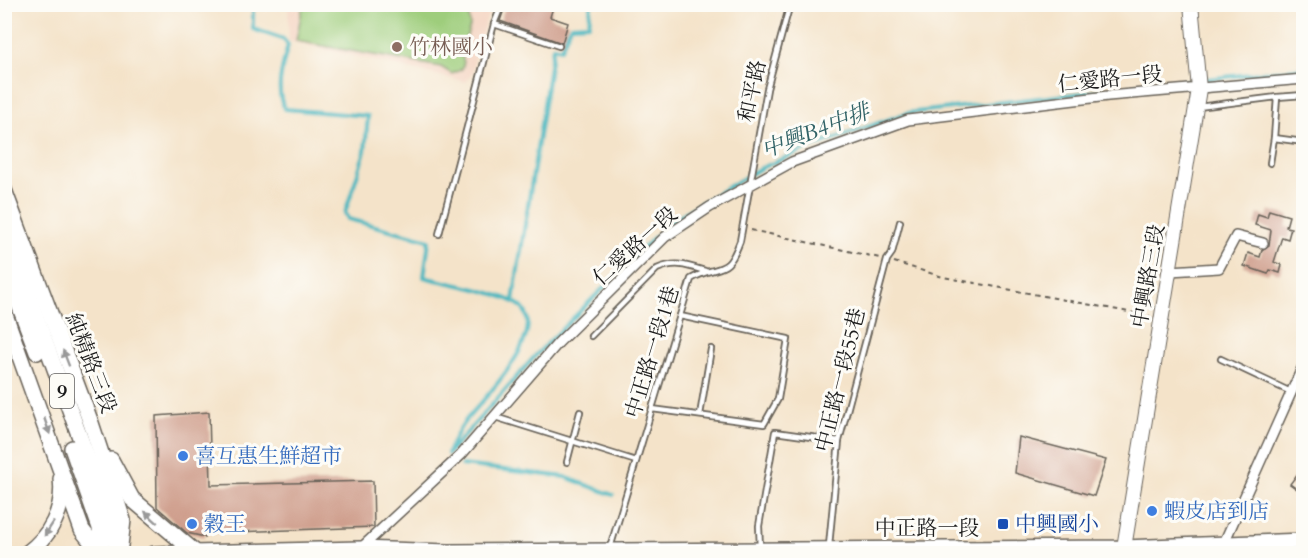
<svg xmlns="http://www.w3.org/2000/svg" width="1308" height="558" font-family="Cardo,'Noto Serif TC',serif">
	<rect width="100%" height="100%" fill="#fdfcf7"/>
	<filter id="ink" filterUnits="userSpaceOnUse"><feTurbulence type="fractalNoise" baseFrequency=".0167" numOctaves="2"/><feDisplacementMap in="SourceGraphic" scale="12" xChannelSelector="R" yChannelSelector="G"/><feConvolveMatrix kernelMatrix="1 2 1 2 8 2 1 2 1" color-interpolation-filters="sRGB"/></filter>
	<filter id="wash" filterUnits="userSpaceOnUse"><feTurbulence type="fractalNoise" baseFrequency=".008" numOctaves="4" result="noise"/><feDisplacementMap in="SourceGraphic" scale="24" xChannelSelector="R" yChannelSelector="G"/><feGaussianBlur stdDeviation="1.35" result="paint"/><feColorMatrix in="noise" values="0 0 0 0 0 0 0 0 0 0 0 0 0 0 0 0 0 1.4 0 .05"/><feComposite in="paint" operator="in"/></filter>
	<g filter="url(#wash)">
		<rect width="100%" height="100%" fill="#f4e3c9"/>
		<path fill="#f4d3c0" d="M288 5H492L475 53 473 72 466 82 289 41Z"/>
		<path fill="#9ecd7c" stroke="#5d744c" stroke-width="1.5" d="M303 5H472L461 12 469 15 470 26 461 54 464 62 462 69 452 74 441 67 296 41Z"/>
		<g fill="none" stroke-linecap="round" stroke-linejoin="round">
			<g stroke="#48b7c0" stroke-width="4">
				<path d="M253 4V29L283 39 288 45C283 64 274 92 285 109L368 116 365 151 345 213 348 219 429 240 424 277C450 284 491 290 514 302 559 324 482 401 466 420 458 429 453 442 448 453"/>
				<path d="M513 301 553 47 561 49 571 25 589 24 591 4"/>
				<path d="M448 454 536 355 671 221 761 168 808 148 907 113 1304 68"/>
				<path d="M462 465 565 477 613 495"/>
			</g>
		</g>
		<g id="blocks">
			<g fill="#cf9e8c">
				<path d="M506 4H554L550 17 568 23 562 43 500 21Z"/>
				<path d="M1269 210 1289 216 1286 227 1291 228 1288 239 1282 237 1274 262 1282 265 1280 273 1270 270 1268 274 1244 266 1248 253 1260 257 1262 250 1269 245 1271 230 1255 225 1258 214 1267 217Z"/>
				<path d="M209 412 211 485 373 481 374 527 205 533V537L187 533 157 507 156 416Z"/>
				<path d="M1019 437 1106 460 1094 496 1015 473Z"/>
				<path d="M1304 465V494L1290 484Z"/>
			</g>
		</g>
	</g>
	<g filter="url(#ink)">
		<use href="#blocks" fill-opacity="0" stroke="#686259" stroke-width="1.5"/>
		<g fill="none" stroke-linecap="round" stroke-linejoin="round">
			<defs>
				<g id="lane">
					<path d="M494 24 559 46"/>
					<path d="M1277 97 1304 95"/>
					<path d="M1198 107 1277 97 1274 138 1304 142"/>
					<path d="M1270 163 1274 138"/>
					<path d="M439 234 494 24 502 4"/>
					<path d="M591 336 657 269C675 261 686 265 705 271"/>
					<path d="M1221 359 1291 392"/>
					<path d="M652 409 764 424 778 399 788 339 680 316"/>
					<path d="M700 415 711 349"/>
					<path d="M495 417 636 461"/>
					<path d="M567 462 580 412"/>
					<path d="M829 546 839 441 887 260 892 253 900 222"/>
					<path d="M760 547 759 526 775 432 839 441"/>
					<path d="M610 548 691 279C720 262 726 279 740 241L767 89 790 4"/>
				</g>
				<g id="street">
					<path d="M1170 271 1219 268 1236 236 1263 243"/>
					<path d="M1223 545 1304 364"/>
					<path d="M360 549 461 455 558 343 665 237 710 207 792 162 908 120 1108 96 1304 79"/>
				</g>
				<path id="secondary" d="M1123 554 1199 89 1191 4"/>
				<g id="primary">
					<path d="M4 190 91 423 123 520 119 554"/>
					<path d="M4 229 101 495 117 548"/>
					<path d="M4 265 37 352"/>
					<path d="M4 312 82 530 101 554"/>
					<path d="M72 448 100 528 102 554"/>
					<path d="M111 460 132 499 196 553"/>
					<path d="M26 554C50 537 65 509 61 479"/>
					<path d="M154 554 360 549 448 552 1124 548 1304 541"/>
				</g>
			</defs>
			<use href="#lane" stroke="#686259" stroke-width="8"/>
			<use href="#street" stroke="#686259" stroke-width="12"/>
			<use href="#secondary" stroke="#686259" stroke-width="16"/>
			<use href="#primary" stroke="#686259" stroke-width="18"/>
			<g stroke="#686259" stroke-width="2" stroke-dasharray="4.5 4.5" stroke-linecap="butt">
				<path d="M751 230 880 258"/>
				<path d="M894 262 943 277 1150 316"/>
			</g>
			<use href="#lane" stroke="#fff" stroke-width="4.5"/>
			<use href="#street" stroke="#fff" stroke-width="9"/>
			<use href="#secondary" stroke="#fff" stroke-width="14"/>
			<use href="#primary" stroke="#fff" stroke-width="15"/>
		</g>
		<defs><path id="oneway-solid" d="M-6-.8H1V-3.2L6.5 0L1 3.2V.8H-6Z" transform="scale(1.5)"/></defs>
		<g fill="#999">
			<use href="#oneway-solid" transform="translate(66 358) rotate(-111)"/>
			<use href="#oneway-solid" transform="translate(47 426) rotate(71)"/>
			<use href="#oneway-solid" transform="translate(151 517) rotate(-138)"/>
			<use href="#oneway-solid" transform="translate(49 529) rotate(123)"/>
		</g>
	</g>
	<circle fill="#8d6e63" stroke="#fdfcf7" stroke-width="2" cx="397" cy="47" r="6"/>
	<g fill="#3f7fe0" stroke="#fdfcf7" stroke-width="2">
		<circle cx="183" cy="456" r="6"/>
		<circle cx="1152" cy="511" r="6"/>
		<circle cx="192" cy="524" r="6"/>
	</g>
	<rect fill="#1a4fb4" stroke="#fdfcf7" stroke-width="2" x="997" y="518" width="12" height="12" rx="3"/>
	<g text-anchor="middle" stroke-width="6" stroke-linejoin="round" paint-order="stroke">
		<rect fill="#fdfcf7" stroke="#605f5e" stroke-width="1.5" x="50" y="374" width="24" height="34" rx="4.5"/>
		<g font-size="20" font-weight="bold" fill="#1c1c1c">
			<text x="62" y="398">9</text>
		</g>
		<g font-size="21" fill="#785e54" stroke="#fdfcf7" text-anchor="start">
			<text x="409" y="54">竹林國小</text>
		</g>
		<g font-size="21" fill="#1c1c1c" stroke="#fdfcf7">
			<text transform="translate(1110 79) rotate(-6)" y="7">仁愛路一段</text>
			<text transform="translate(752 91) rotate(-78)" y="7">和平路</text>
			<text transform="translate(635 246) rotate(-42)" y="7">仁愛路一段</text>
			<text transform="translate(1148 276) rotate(-80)" y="7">中興路三段</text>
			<text transform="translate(652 352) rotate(-73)" y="7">中正路一段1巷</text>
			<text transform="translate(91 363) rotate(69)" y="7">純精路三段</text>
			<text transform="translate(840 380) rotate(-76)" y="7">中正路一段55巷</text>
			<text x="927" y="535">中正路一段</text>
		</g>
		<g font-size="21" fill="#366cbe" stroke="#fdfcf7" text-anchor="start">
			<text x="195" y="463">喜互惠生鮮超市</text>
			<text x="1164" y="518">蝦皮店到店</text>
			<text x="204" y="531">穀王</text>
		</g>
		<g font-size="21" fill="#164399" stroke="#fdfcf7" text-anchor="start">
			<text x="1015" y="531">中興國小</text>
		</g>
		<g font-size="22" font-style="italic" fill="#306266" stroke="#fdfcf7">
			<text transform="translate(815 130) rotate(-21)" y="8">中興B4中排</text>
		</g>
	</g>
	<rect width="1308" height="558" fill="none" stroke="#fdfcf7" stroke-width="24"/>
</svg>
